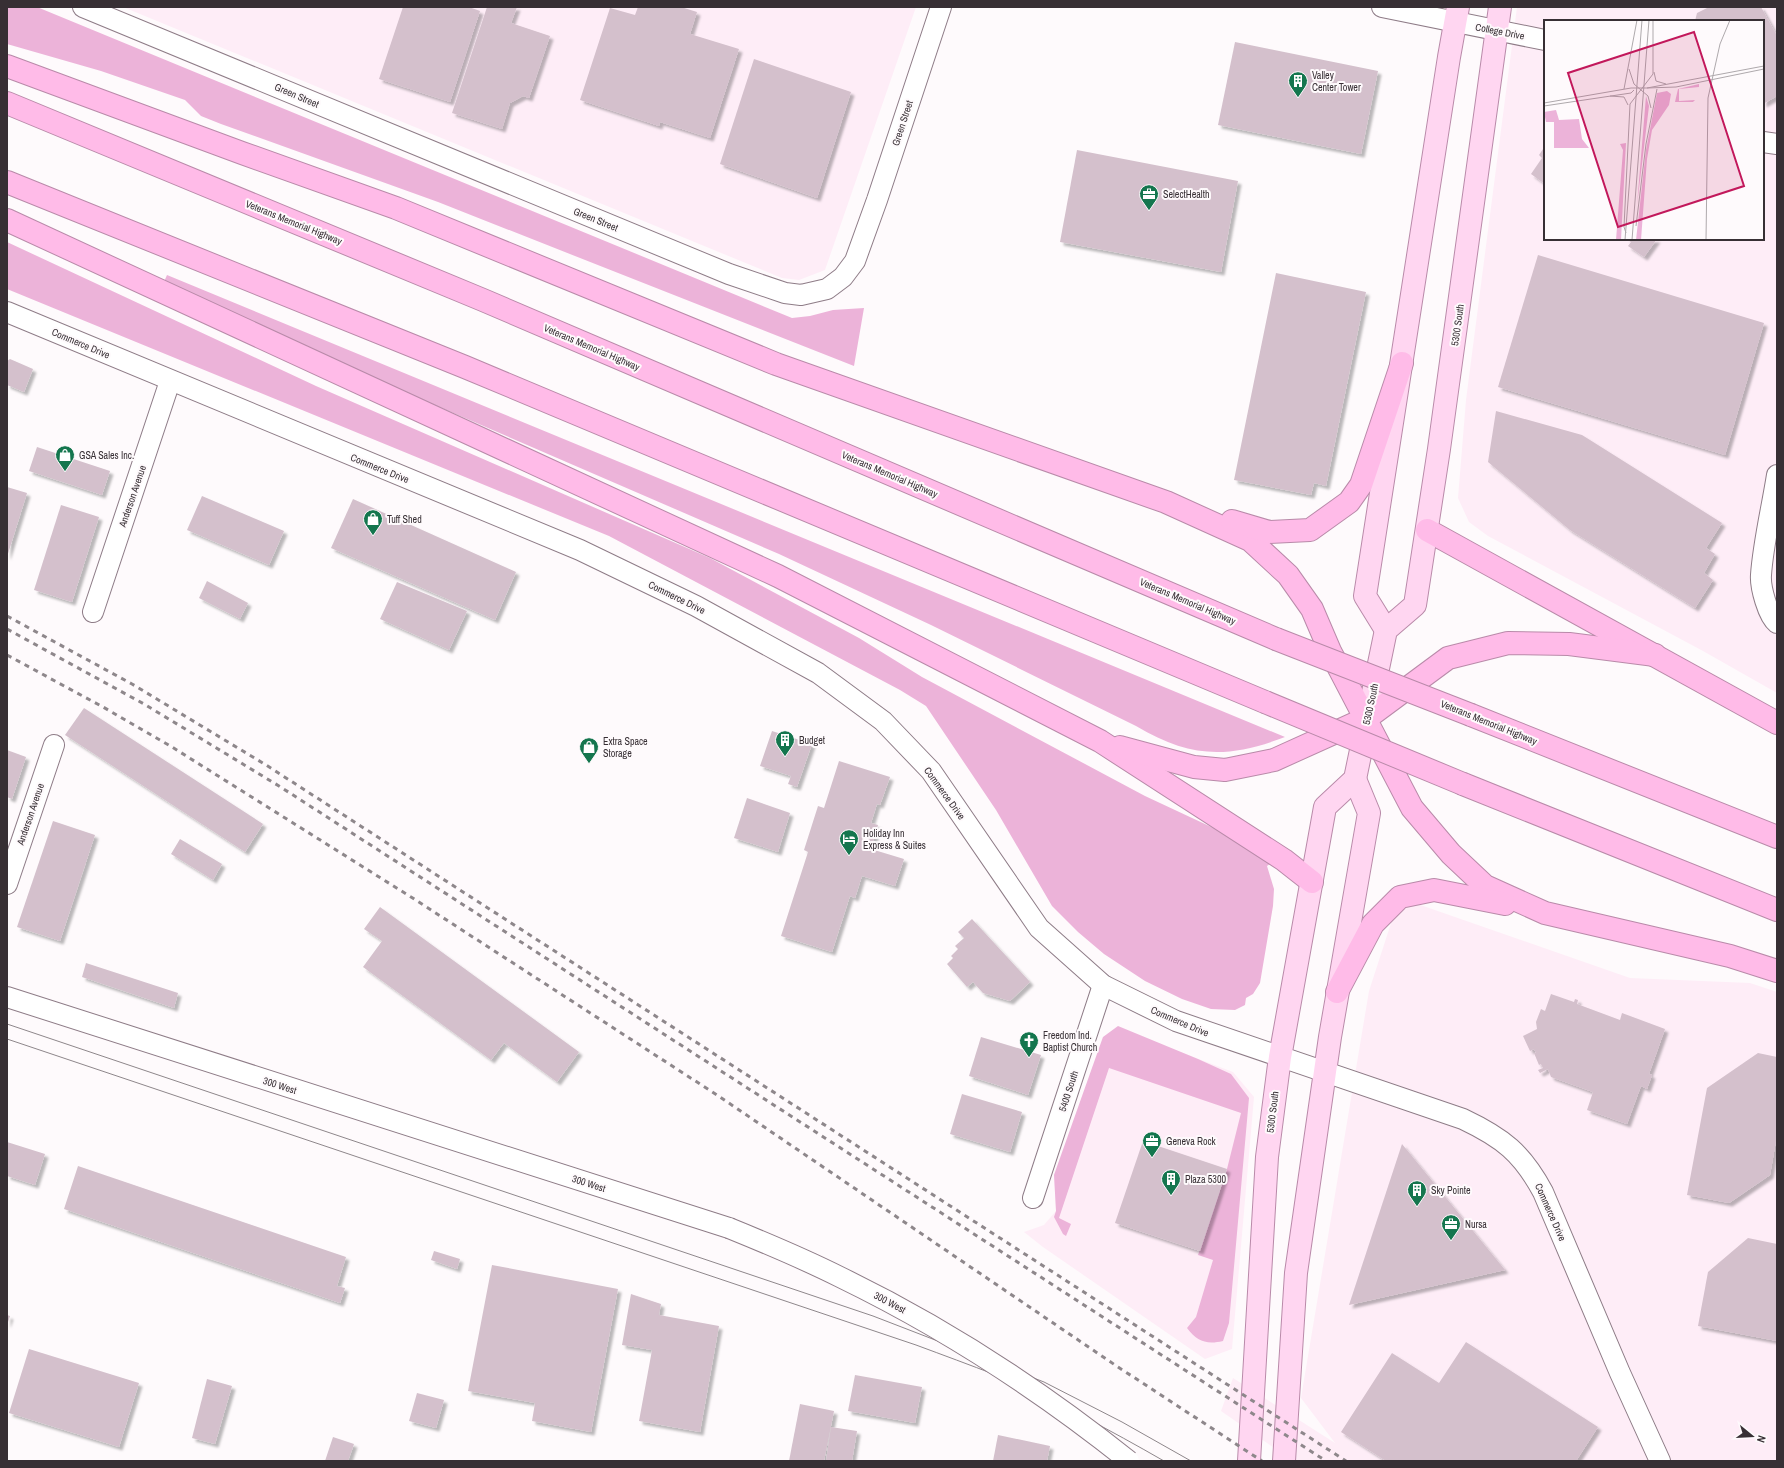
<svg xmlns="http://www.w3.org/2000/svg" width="1784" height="1468" font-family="'Archivo Narrow',sans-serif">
	<defs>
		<filter id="shadow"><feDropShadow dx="3.5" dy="3.5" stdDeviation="1" flood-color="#0004"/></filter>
	</defs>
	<rect width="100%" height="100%" fill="#fefafc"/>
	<g fill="#feedf7" fill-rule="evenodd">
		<path d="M123 7H916L825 270 799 280 782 278Z"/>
		<path d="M1517 7H1777V693L1703 651 1488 536 1469 522 1458 498 1466 400ZM1545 21H1763V239H1545Z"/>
		<path d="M1409 901 1630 978 1750 983 1777 992V1461H1293L1221 1411 1233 1378 1335 1443 1301 1398 1369 991 1394 914Z"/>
		<path d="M1103 1037 1175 1050 1233 1072 1254 1097 1232 1349 1205 1359 1043 1247 1024 1232 1044 1225 1056 1211 1054 1175Z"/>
	</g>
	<g fill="#ecb3d9">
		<path d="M7 7H37L792 318 810 316 833 310 864 308 854 366 438 202 221 124 201 116 185 100 101 71 7 44Z"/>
		<path d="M7 242 316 386 710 558 859 638 922 677 1145 796 1237 839 1270 864 1267 866 1274 889 1273 906 1260 983 1253 994 1246 998 1245 1005 1235 1010 1211 1009 1182 999 1145 981 1104 954 1078 932 1052 906 996 810 926 706 900 690 609 536 7 289Z"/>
		<path d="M167 275 1285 737C1227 759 1190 758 1136 726L931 625 779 554 347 367 163 284Z"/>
		<path d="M1118 1026 1198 1059 1231 1074 1249 1098 1229 1323 1223 1341C1206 1345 1197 1341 1187 1328L1196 1317 1213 1260 1198 1255 1227 1169 1241 1113 1109 1068 1059 1218 1071 1224 1066 1236 1063 1234 1054 1217 1056 1211 1054 1175 1103 1037Z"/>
	</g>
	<g fill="#d4c0cc" filter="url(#shadow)">
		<path d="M403 7H469L480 11 450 102 379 79Z"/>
		<path d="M487 7H517L511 23 550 36 529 98 523 96 510 103 502 129 452 113Z"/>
		<path d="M638 7H681L697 12 690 34 739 49 710 138 660 122 659 126 580 100 610 8 635 15Z"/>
		<path d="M1709 7H1761L1777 36V96L1763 104V21H1695L1697 13Z"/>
		<path d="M1235 42 1378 71 1361 154 1218 125Z"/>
		<path d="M754 59 851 92 817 198 720 164Z"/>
		<path d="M1545 146V184L1531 174 1542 158 1539 155Z"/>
		<path d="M1077 150 1238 181 1221 272 1060 242Z"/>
		<path d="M1626 239H1657L1644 257 1628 246 1631 242Z"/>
		<path d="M1538 255 1764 323 1725 455 1498 387Z"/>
		<path d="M1276 273 1366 292 1326 486 1314 483 1311 495 1234 480Z"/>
		<path d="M10 359 33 369 24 392 7 385V361Z"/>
		<path d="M1496 411 1582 435 1722 523 1706 548 1715 554 1704 573 1713 580 1695 608 1570 530 1488 462Z"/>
		<path d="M37 447 110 471 102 495 29 471Z"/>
		<path d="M7 487 27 493 7 557Z"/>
		<path d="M202 496 284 531 269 565 187 530Z"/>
		<path d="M353 499 516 572 495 620 331 548Z"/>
		<path d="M61 505 99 517 72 602 34 590Z"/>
		<path d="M207 581 248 603 240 619 199 598Z"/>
		<path d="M397 582 467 611 449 650 380 619Z"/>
		<path d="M84 708 263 824 245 852 65 735Z"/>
		<path d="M772 731 812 744 797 787 788 784 791 776 760 766Z"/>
		<path d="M7 750 26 757 12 799 7 797Z"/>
		<path d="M839 761 890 777 880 805 877 804 871 823 878 825 871 849 904 859 895 886 862 876 855 898 850 896 832 952 781 936 808 852 804 850 818 806 824 808Z"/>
		<path d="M747 798 790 813 778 852 734 838Z"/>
		<path d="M53 821 95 835 60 941 17 927Z"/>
		<path d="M180 839 222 864 213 880 171 854Z"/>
		<path d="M380 907 579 1052 557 1082 504 1043 491 1060 363 967 382 941 364 929Z"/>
		<path d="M972 919 1030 982 1010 1001 983 993 973 982 967 987 947 964 953 958 951 956 958 949 955 946 964 938 958 932Z"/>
		<path d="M86 963 178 993 174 1008 82 977Z"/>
		<path d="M1551 994 1574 1002 1575 999 1578 1000 1577 1004 1620 1020 1622 1013 1665 1029 1649 1074 1652 1075 1647 1089 1641 1086 1627 1124 1587 1110 1593 1092 1551 1077 1548 1069 1540 1073 1538 1070 1543 1068 1541 1064 1539 1065 1534 1053H1536L1534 1049 1530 1051 1523 1036 1537 1029 1536 1022 1541 1009 1545 1011Z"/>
		<path d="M981 1037 1041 1055 1028 1095 969 1076Z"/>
		<path d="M1758 1053 1777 1057V1135L1770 1175 1729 1203 1687 1195 1707 1088Z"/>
		<path d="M962 1094 1022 1112 1010 1152 950 1134Z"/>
		<path d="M1143 1141 1227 1169 1200 1251 1115 1223Z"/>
		<path d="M7 1142 45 1154 35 1185 7 1176Z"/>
		<path d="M1402 1144 1505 1270 1349 1305Z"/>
		<path d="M78 1166 346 1257 337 1286 345 1288 340 1303 64 1209Z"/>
		<path d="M1748 1238 1777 1244V1341L1698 1326 1708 1272Z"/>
		<path d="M434 1251 460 1259 457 1269 431 1260Z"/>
		<path d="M492 1265 618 1289 591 1432 532 1421 535 1403 468 1391Z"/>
		<path d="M631 1294 661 1304 659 1315 719 1326 700 1432 639 1421 652 1350 622 1345Z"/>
		<path d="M7 1315 10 1316 7 1325Z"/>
		<path d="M1466 1342 1598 1427 1576 1461H1386L1341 1432 1392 1353 1439 1383Z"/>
		<path d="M29 1349 139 1383 119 1447 9 1413Z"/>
		<path d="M855 1375 922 1387 915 1423 848 1411Z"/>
		<path d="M207 1379 232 1386 215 1444 192 1438Z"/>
		<path d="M417 1393 444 1400 436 1428 409 1421Z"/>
		<path d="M800 1404 834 1411 824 1461H789Z"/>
		<path d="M831 1427 857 1431 852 1461H826Z"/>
		<path d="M998 1435 1050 1446 1047 1461H993Z"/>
		<path d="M333 1437 354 1444 348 1461H325Z"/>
	</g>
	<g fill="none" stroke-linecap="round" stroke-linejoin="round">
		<defs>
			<g id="minor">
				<path d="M83 7 729 274 785 293 801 295 827 289 843 277 855 261 877 200 941 7"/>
				<path d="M1382 7 1545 40"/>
				<path d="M1763 142 1777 144"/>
				<path d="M7 312 580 550 696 606 818 673 883 721 931 771 1039 928 1103 985 1176 1021 1463 1119C1503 1138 1522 1153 1543 1192L1620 1373 1660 1461"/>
				<path d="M1777 475C1772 507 1763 544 1761 575 1760 587 1768 616 1777 623"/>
				<path d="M93 612 170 381"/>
				<path d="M7 884 54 745"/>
				<path d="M7 997 729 1228"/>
				<path d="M1033 1198 1103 985"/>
			</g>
			<g id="major">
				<path d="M1386 630 1365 596 1449 57 1458 7"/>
				<path d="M1249 1461 1267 1157 1280 1057 1325 807 1355 779 1386 630 1415 605 1439 449 1500 7"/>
				<path d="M1284 1461 1296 1273 1330 1037 1369 813 1355 779"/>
			</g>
			<g id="highway">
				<path d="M7 66 242 153 396 208 776 364 1166 502 1250 540 1288 575 1312 609 1330 651 1412 808 1451 854 1485 886 1545 913 1730 956 1777 971"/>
				<path d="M7 103 483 300 1276 639"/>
				<path d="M7 182 465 367 1265 702"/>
				<path d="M7 220 778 576 1100 741 1284 860 1312 882"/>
				<path d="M1232 521 1269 532 1310 530 1349 502 1361 485 1402 363"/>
				<path d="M1427 530 1777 723"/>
				<path d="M1471 715 1777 837"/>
				<path d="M1120 747 1194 767 1225 770 1274 760 1367 718 1448 658 1508 643 1569 644 1655 655"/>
				<path d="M1463 784 1777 910"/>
				<path d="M1337 992 1373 924 1400 897 1434 890 1505 904"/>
			</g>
		</defs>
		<use href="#minor" stroke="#8e7c87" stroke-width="22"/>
		<use href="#major" stroke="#b98aa9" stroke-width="24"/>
		<use href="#highway" stroke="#b98aa9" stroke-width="24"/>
		<use href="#minor" stroke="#fff" stroke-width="20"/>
		<use href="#major" stroke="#ffd6f1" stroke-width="22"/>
		<use href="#highway" stroke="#ffbbe8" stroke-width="22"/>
		<g stroke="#8e878b" stroke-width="1">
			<path d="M7 1024 873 1316 1044 1382 1122 1422 1191 1461"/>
			<path d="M7 1039 916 1345C943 1355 970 1365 996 1375 1054 1400 1110 1430 1164 1461"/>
		</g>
		<g stroke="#8e878b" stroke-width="3" stroke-dasharray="5 5" stroke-linecap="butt">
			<path d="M7 616 132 684 266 765 1346 1461"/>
			<path d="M7 629 144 704 279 786 1326 1461"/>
			<path d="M7 655 103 707 172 747 411 897 717 1095 1118 1367 1262 1461"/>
		</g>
		<defs>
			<path id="minor-bridge" d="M729 1228C766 1243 804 1259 840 1277 943 1327 1039 1389 1129 1461"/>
			<g id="highway-bridge">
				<path d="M1276 639 1471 715"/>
				<path d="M1265 702 1463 784"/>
			</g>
		</defs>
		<use href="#minor-bridge" stroke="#8e7c87" stroke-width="22" stroke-linecap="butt"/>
		<use href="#highway-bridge" stroke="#b98aa9" stroke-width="24" stroke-linecap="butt"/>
		<use href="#minor-bridge" stroke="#fff" stroke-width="20"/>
		<use href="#highway-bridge" stroke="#ffbbe8" stroke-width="22"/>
	</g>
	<defs>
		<symbol id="building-pin" viewBox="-11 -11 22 30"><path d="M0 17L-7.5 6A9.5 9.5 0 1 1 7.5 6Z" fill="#14764e" stroke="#fefafc"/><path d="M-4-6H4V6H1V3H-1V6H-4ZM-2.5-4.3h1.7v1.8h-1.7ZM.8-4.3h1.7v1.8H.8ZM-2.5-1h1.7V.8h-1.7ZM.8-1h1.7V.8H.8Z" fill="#fff"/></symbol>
		<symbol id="office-pin" viewBox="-11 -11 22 30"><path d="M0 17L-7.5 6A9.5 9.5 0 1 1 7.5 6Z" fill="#14764e" stroke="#fefafc"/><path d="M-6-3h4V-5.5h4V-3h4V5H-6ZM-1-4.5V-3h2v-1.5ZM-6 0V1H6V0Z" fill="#fff"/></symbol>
		<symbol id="shop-pin" viewBox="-11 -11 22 30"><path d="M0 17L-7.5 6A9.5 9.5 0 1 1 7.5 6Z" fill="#14764e" stroke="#fefafc"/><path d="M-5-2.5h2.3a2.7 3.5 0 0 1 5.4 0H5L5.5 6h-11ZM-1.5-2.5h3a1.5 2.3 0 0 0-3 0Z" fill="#fff"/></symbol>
		<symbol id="hotel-pin" viewBox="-11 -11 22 30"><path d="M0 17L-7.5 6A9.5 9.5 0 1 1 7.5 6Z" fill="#14764e" stroke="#fefafc"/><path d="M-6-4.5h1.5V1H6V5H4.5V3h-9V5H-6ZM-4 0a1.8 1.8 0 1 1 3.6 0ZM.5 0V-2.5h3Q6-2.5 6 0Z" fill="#fff"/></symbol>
		<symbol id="church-pin" viewBox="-11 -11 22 30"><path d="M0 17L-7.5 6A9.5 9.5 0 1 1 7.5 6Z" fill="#14764e" stroke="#fefafc"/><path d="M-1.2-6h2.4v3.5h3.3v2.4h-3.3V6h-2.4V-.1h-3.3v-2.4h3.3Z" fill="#fff"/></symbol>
	</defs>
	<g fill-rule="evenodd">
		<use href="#building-pin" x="1287" y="70" width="22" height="30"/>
		<use href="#office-pin" x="1138" y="183" width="22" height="30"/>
		<use href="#shop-pin" x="54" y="444" width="22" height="30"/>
		<use href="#shop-pin" x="362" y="508" width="22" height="30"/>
		<use href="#building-pin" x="774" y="729" width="22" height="30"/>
		<use href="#shop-pin" x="578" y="736" width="22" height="30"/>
		<use href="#hotel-pin" x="838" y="828" width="22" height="30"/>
		<use href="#church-pin" x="1018" y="1030" width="22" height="30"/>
		<use href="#office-pin" x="1141" y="1130" width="22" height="30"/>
		<use href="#building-pin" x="1160" y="1168" width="22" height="30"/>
		<use href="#building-pin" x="1406" y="1179" width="22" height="30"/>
		<use href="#office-pin" x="1440" y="1213" width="22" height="30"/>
	</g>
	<g text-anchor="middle" stroke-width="4" stroke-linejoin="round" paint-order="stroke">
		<g font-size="10" fill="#372f34" stroke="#fefafc">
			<text transform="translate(1500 31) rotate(11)" y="4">College Drive</text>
			<text transform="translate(297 95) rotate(23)" y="4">Green Street</text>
			<text transform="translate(902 123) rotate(-72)" y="4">Green Street</text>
			<text transform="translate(596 219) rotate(22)" y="4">Green Street</text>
			<text transform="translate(294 222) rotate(22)" y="4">Veterans Memorial Highway</text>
			<text transform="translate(1457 325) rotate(-82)" y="4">5300 South</text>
			<text transform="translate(81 343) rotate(23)" y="4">Commerce Drive</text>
			<text transform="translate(592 347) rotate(23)" y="4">Veterans Memorial Highway</text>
			<text transform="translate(380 468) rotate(22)" y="4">Commerce Drive</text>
			<text transform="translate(890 474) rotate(23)" y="4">Veterans Memorial Highway</text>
			<text transform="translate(132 496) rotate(-71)" y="4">Anderson Avenue</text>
			<text transform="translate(677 597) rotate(26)" y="4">Commerce Drive</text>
			<text transform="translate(1188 601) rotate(23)" y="4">Veterans Memorial Highway</text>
			<text transform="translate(1370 704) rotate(-78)" y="4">5300 South</text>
			<text transform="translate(1489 722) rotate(22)" y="4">Veterans Memorial Highway</text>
			<text transform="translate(945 793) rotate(54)" y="4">Commerce Drive</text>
			<text transform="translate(30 814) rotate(-71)" y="4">Anderson Avenue</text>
			<text transform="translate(1180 1021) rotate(23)" y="4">Commerce Drive</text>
			<text transform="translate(280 1085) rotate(18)" y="4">300 West</text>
			<text transform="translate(1068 1091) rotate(-72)" y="4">5400 South</text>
			<text transform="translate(1272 1112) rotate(-83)" y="4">5300 South</text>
			<text transform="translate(589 1183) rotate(18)" y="4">300 West</text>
			<text transform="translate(1551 1212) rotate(66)" y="4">Commerce Drive</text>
			<text transform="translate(890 1302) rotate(28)" y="4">300 West</text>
		</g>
		<g font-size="10" fill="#372f34" stroke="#fefafc" text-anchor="start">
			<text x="1312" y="79">Valley<tspan x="1312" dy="12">Center Tower</tspan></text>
			<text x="1163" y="198">SelectHealth</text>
			<text x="79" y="459">GSA Sales Inc.</text>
			<text x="387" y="523">Tuff Shed</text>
			<text x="799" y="744">Budget</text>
			<text x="603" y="745">Extra Space<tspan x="603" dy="12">Storage</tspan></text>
			<text x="863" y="837">Holiday Inn<tspan x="863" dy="12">Express &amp; Suites</tspan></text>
			<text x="1043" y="1039">Freedom Ind.<tspan x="1043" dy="12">Baptist Church</tspan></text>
			<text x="1166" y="1145">Geneva Rock</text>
			<text x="1185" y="1183">Plaza 5300</text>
			<text x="1431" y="1194">Sky Pointe</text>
			<text x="1465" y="1228">Nursa</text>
		</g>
	</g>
	<g transform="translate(1544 20)">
		<rect width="220" height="220" fill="#fefafc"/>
		<path d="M155 64V67L135 69V81L151 80 149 82H131L134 69ZM123 71 127 74 125 85 108 110 103 139 97 220H92L102 130 113 73ZM102 76 105 86 93 185ZM12 90 15 100 35 99 38 119 45 128H10V102H2L0 92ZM82 123 77 220H72L79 130 76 124Z" fill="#ecb3d9"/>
		<path fill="none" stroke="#aea9ac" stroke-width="1" d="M85 49 90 64 104 76 107 88M110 52 112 61 122 64M103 68 132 67 220 49M80 69 93 0M66 76 80 77 84 85M0 83 87 68H103L220 46M0 86 87 73 90 70M92 206 102 124 113 69M82 213 80 207 86 84 109 54V0M81 220 98 0M88 220 105 0M162 220 164 78 176 24 186 0"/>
		<path fill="#c2185b" fill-opacity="0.15" stroke="#c2185b" stroke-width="2" d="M150 12 200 166 74 207 24 53Z"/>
		<rect width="220" height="220" fill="none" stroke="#372f34" stroke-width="2"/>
	</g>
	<rect width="1784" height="1468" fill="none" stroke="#372f34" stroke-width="16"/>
	<g transform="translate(1752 1436) rotate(108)" stroke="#fefafc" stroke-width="3" paint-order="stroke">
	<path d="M0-3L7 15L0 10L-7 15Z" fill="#372f34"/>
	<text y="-6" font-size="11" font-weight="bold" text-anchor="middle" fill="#372f34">N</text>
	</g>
</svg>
